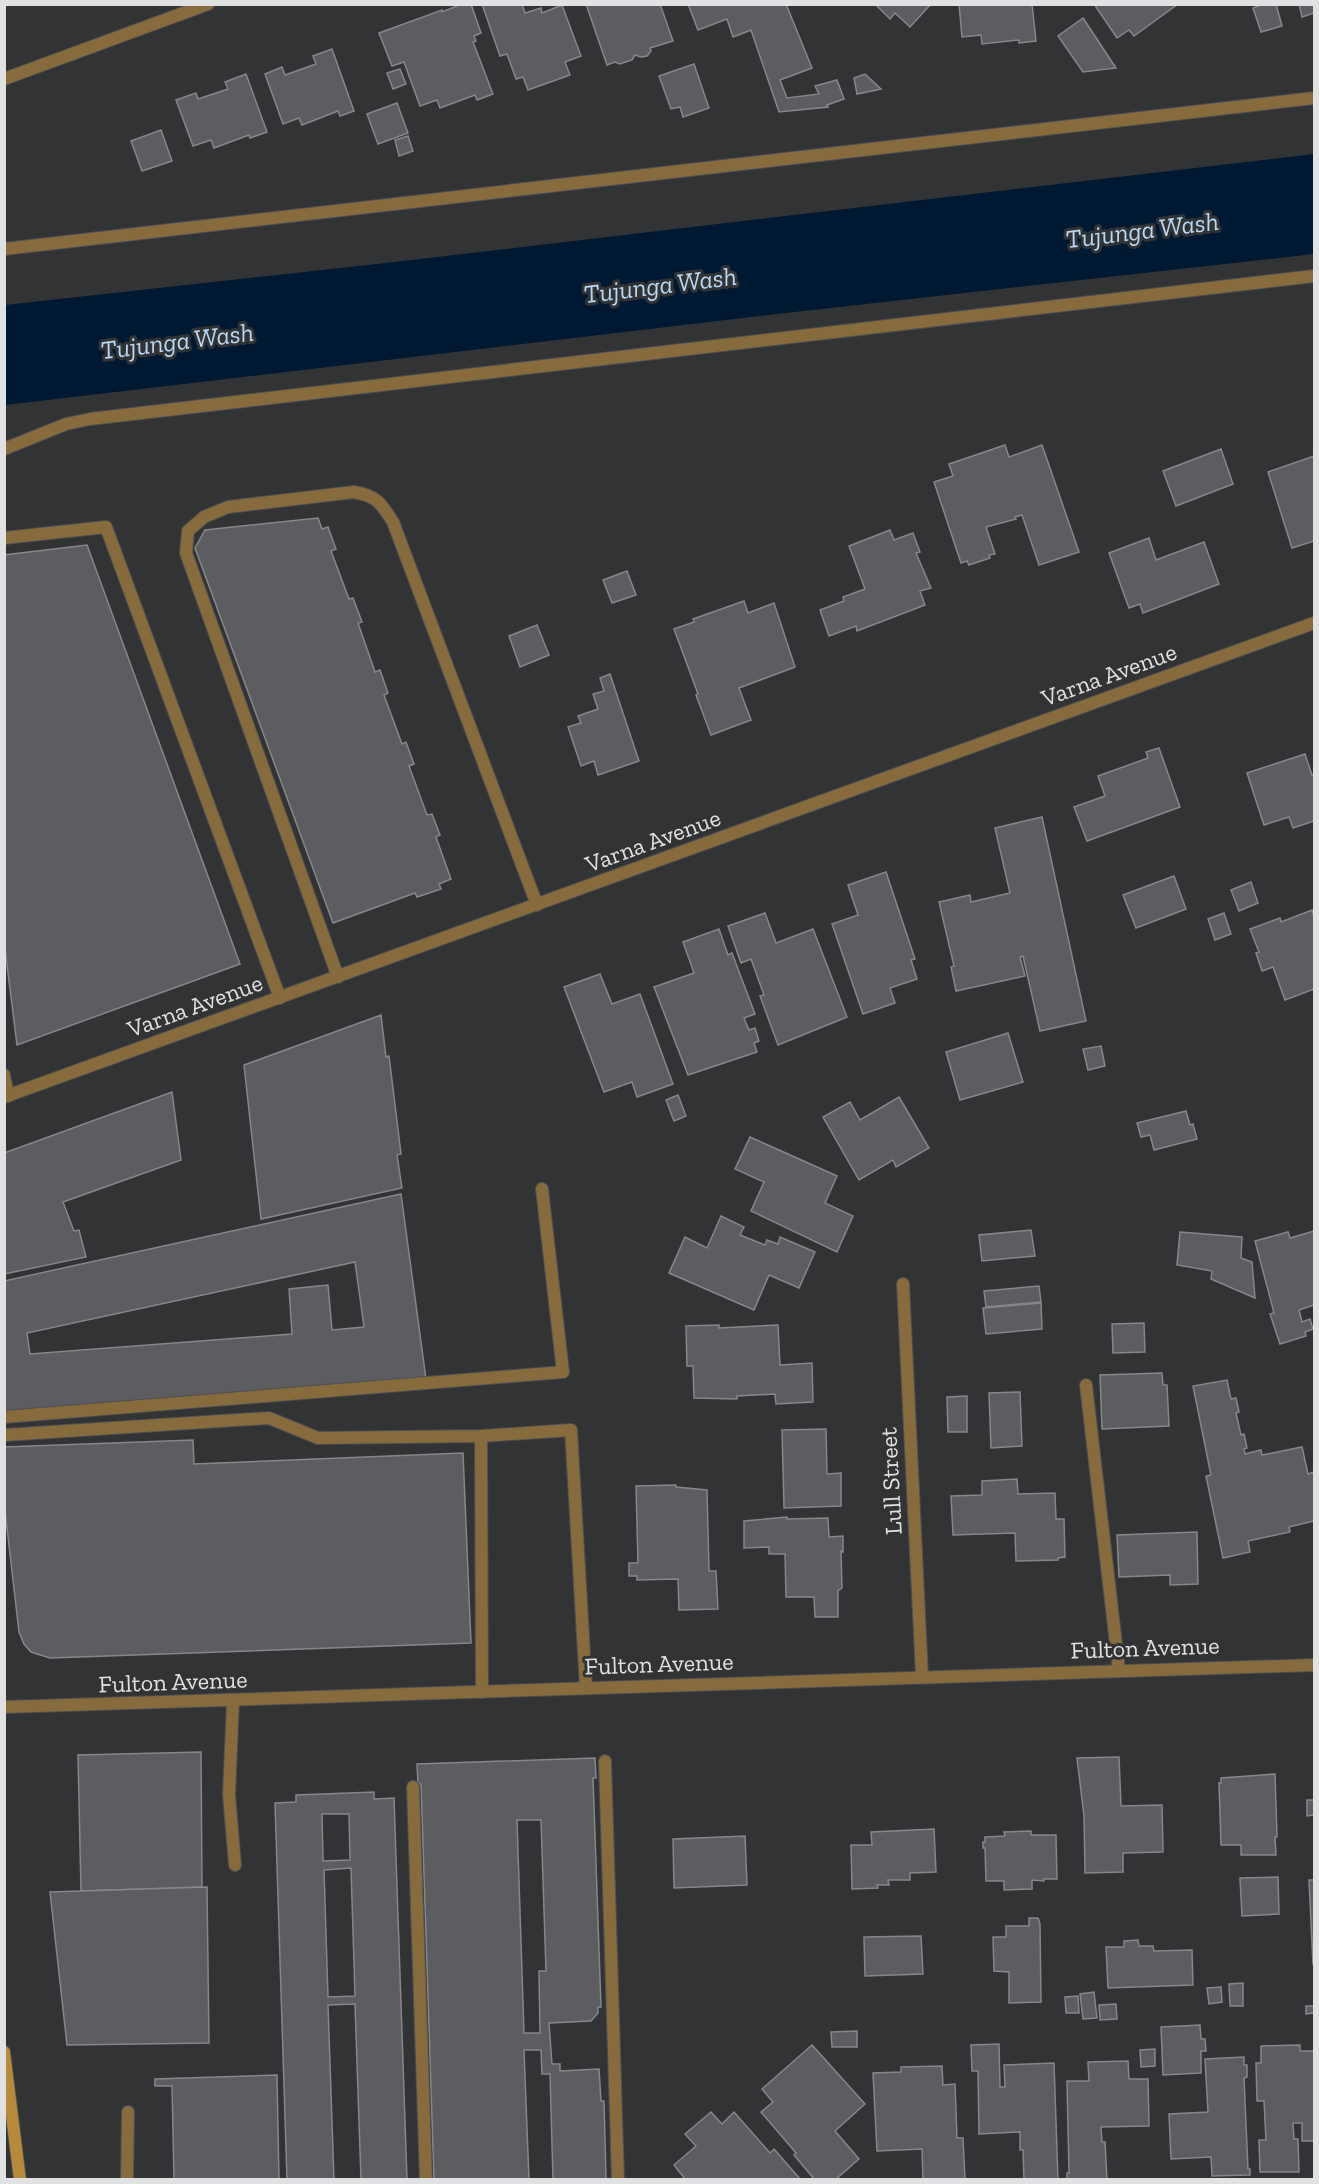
<svg xmlns="http://www.w3.org/2000/svg" width="1319" height="2184" font-family="'Zilla Slab',serif">
	<rect width="100%" height="100%" fill="#313335"/>
	<path fill="#001932" d="M1314 154V254L768 315 5 405V305L386 263Z"/>
	<g fill="#5c5d60" stroke="#858789" stroke-width="1.5" fill-rule="evenodd">
		<path d="M462 4H471L481 33 474 36 476 41 473 42 493 94 477 100 475 95 440 108 437 100 420 106 404 62 392 66 379 33 442 10V12Z"/>
		<path d="M482 4H522L525 13 541 8 542 13 562 5 581 56 565 62 570 75 528 90 523 77 516 79 507 54 500 56Z"/>
		<path d="M586 4H660L673 41 650 48 651 51 647 56 641 57 635 55 632 60 620 64 615 62 607 65Z"/>
		<path d="M688 4H786L812 68 780 80 787 98 819 94 815 86 837 80 844 99 827 105 828 107 779 112 751 30 733 37 727 19 698 30Z"/>
		<path d="M875 4H931L910 27 895 13 890 19Z"/>
		<path d="M959 4H1032L1036 41 1019 43V40L982 44 981 35 962 37Z"/>
		<path d="M1094 4H1178L1134 36 1129 30 1117 38Z"/>
		<path d="M1263 4H1276L1282 26 1261 32 1253 8Z"/>
		<path d="M1299 4H1314V13L1302 17Z"/>
		<path d="M1083 18 1116 68 1083 72 1058 36Z"/>
		<path d="M332 49 354 111 340 116 338 111 302 125 299 118 283 124 265 74 282 67 285 75 316 64 313 56Z"/>
		<path d="M694 64 709 108 683 117 680 107 671 109 659 76Z"/>
		<path d="M400 69 406 84 393 89 387 73Z"/>
		<path d="M246 74 267 132 250 138 249 135 214 148 211 140 193 146 176 100 196 93 198 99 228 89 225 82Z"/>
		<path d="M865 74 881 89 857 94 854 78Z"/>
		<path d="M397 103 408 133 378 144 367 114Z"/>
		<path d="M161 130 172 161 142 171 131 141Z"/>
		<path d="M408 136 413 151 399 156 395 140Z"/>
		<path d="M1005 445 1009 457 1042 445 1079 552 1039 565 1022 515 1015 517 1016 519 986 527 995 554 989 555 990 558 969 565 967 561 961 563 934 482 953 476 949 464Z"/>
		<path d="M1221 449 1233 484 1176 506 1163 471Z"/>
		<path d="M1314 456V541L1292 548 1268 472Z"/>
		<path d="M318 518 322 529 328 527 336 549 331 551 349 599 353 598 362 622 358 623 375 672 380 670 388 693 384 695 402 744 406 742 414 764 409 766 427 815 432 814 440 835 436 837 451 879 439 884 441 889 417 897 415 893 333 923 195 548 205 530Z"/>
		<path d="M890 530 894 540 913 533 920 552 916 553 931 588 920 591 925 605 857 631 856 626 829 636 820 610 844 601 843 597 865 589 849 546Z"/>
		<path d="M1149 538 1156 560 1204 542 1219 584 1143 613 1140 604 1129 608 1109 553Z"/>
		<path d="M87 545 240 964 17 1045 4 941V555Z"/>
		<path d="M627 571 636 595 612 603 603 580Z"/>
		<path d="M744 601 748 613 774 603 795 667 739 688 751 720 711 735 696 695 698 694 674 629 694 622 693 619Z"/>
		<path d="M537 625 549 655 520 667 509 636Z"/>
		<path d="M610 674 639 761 598 775 594 761 581 766 568 727 581 723 578 716 598 709 593 694 604 691 600 678Z"/>
		<path d="M1159 748 1180 807 1087 841 1074 807 1105 796 1098 776 1148 758 1146 752Z"/>
		<path d="M1305 754 1312 775H1314V821L1293 828 1289 817 1264 825 1247 773Z"/>
		<path d="M1042 817 1086 1021 1040 1031 1023 956 1020 957 1025 976 956 991 951 967 954 966 939 902 970 895 971 902 1010 893 995 828Z"/>
		<path d="M886 872 915 959 911 960 917 979 890 988 895 1003 863 1014 832 924 858 915 848 885Z"/>
		<path d="M1174 876 1186 909 1136 928 1123 895Z"/>
		<path d="M1251 882 1258 903 1239 911 1231 890Z"/>
		<path d="M1312 910 1314 917V991V989L1285 1000 1273 967 1262 971 1256 953 1259 952 1250 929 1280 918 1281 922Z"/>
		<path d="M765 913 776 943 813 929 847 1017 778 1045 760 996 764 995 751 959 741 963 728 926Z"/>
		<path d="M1224 913 1231 934 1215 940 1208 919Z"/>
		<path d="M719 929 728 955 732 953 755 1014 744 1018 749 1030 755 1028 759 1041 754 1043 757 1052 688 1075 654 987 694 973 683 942Z"/>
		<path d="M600 974 612 1004 640 994 673 1084 637 1097 632 1082 604 1092 564 987Z"/>
		<path d="M381 1015 386 1057 389 1056 401 1154 397 1155 402 1188 261 1219 244 1065Z"/>
		<path d="M1008 1033 1023 1082 960 1100 946 1052Z"/>
		<path d="M1101 1046 1105 1066 1088 1070 1083 1049Z"/>
		<path d="M172 1092 181 1160 63 1202 74 1231 79 1230 86 1257 4 1274V1153Z"/>
		<path d="M678 1095 686 1116 674 1121 666 1100Z"/>
		<path d="M899 1097 929 1148 896 1167 893 1160 859 1180 823 1117 850 1102 860 1120Z"/>
		<path d="M1186 1111 1190 1125 1193 1124 1197 1139 1154 1150 1150 1135 1141 1137 1137 1123Z"/>
		<path d="M750 1137 837 1176 825 1203 853 1216 837 1252 751 1211 764 1182 735 1169Z"/>
		<path d="M401 1194 426 1379 4 1412V1281ZM355 1262 364 1327 332 1330 328 1285 289 1289 292 1334 30 1354 27 1333Z"/>
		<path d="M721 1216 744 1227 740 1235 765 1245 767 1240 778 1244 780 1237 815 1252 799 1288 769 1275 754 1310 669 1273 685 1237 707 1248Z"/>
		<path d="M1031 1230 1035 1256 982 1261 979 1235Z"/>
		<path d="M1314 1231V1305L1299 1310 1302 1322 1310 1319 1313 1329 1305 1332 1306 1336 1280 1344 1270 1314 1274 1313 1255 1241 1288 1232 1290 1238Z"/>
		<path d="M1180 1232 1242 1237 1241 1258 1252 1262 1255 1298 1211 1279 1212 1271 1177 1265Z"/>
		<path d="M1039 1286 1041 1302 986 1307 984 1291Z"/>
		<path d="M1041 1303 1042 1329 986 1334 983 1308Z"/>
		<path d="M1144 1323 1145 1352 1113 1353 1112 1324Z"/>
		<path d="M719 1325V1328L778 1325 780 1365 812 1363 813 1402 776 1404 775 1394 737 1396V1399L694 1398 693 1366H687L686 1326Z"/>
		<path d="M1162 1373 1163 1385H1167L1169 1426 1102 1429 1100 1375Z"/>
		<path d="M1227 1380 1231 1399 1236 1398 1239 1412 1236 1413 1241 1435 1244 1434 1247 1448 1244 1449 1245 1454 1261 1450 1262 1455 1302 1447 1308 1474 1314 1472V1521L1289 1527 1290 1532 1248 1541 1250 1552 1223 1558 1206 1476 1211 1475 1193 1386Z"/>
		<path d="M1020 1392 1022 1446 991 1448 989 1393Z"/>
		<path d="M967 1396V1432H948L947 1397Z"/>
		<path d="M826 1429 827 1474 841 1473V1506L784 1508 782 1430Z"/>
		<path d="M193 1440 194 1464 463 1453 471 1643 50 1658 31 1652 24 1644 19 1632 4 1502V1447Z"/>
		<path d="M1017 1479 1018 1494 1055 1493 1056 1519H1064L1065 1557 1058 1558V1560L1016 1561 1015 1533 953 1535 951 1496 982 1495V1481Z"/>
		<path d="M676 1485V1487L707 1490 709 1571H716L718 1609 679 1610 678 1579 637 1580V1576H629V1563H638L636 1486Z"/>
		<path d="M787 1517V1519L828 1518 829 1537 843 1536V1552L841 1551 842 1588 838 1591V1617H815L814 1597H786L785 1554H769V1547L744 1548V1521Z"/>
		<path d="M1197 1532 1198 1584 1170 1585V1575L1119 1577 1117 1535Z"/>
		<path d="M201 1752 202 1887 81 1891 78 1755Z"/>
		<path d="M1119 1757 1121 1806 1162 1805 1163 1852 1123 1853V1872L1085 1873 1084 1816 1077 1758Z"/>
		<path d="M595 1758 596 1778H593L601 2007H598V2013L591 2021 549 2023 552 2064H560V2071L599 2069 601 2101H604L606 2180H553L550 2074H542L541 2050H524L529 2180H434L421 1784H418L417 1764ZM517 1820H541L546 1971H539L540 2033H524Z"/>
		<path d="M1275 1774 1277 1837H1275L1276 1855H1241V1845H1221L1219 1783H1221V1778Z"/>
		<path d="M374 1792V1799L394 1798 407 2180H361L355 2004 328 2005 334 2180H287L275 1803 296 1802V1795ZM322 1814H349L350 1860 323 1861ZM351 1868 355 1996 328 1997 324 1870Z"/>
		<path d="M1307 1800H1314V1815L1307 1816Z"/>
		<path d="M934 1829 936 1872 910 1873V1880H888L889 1885H877L878 1888 852 1889 851 1845H872L871 1832Z"/>
		<path d="M1031 1831V1835H1056L1057 1879H1044V1881L1032 1880V1889L1004 1890V1881H986L985 1848H983V1842H985V1837L1005 1836 1004 1832Z"/>
		<path d="M745 1836 747 1885 674 1888 673 1839Z"/>
		<path d="M1278 1877 1279 1914 1242 1916 1240 1878Z"/>
		<path d="M1309 1880H1314V1964H1313Z"/>
		<path d="M207 1887 209 2043 67 2045 50 1892Z"/>
		<path d="M1029 1918H1038L1040 1924 1041 2002 1009 2003V1972L994 1971 993 1937H1006V1926H1029Z"/>
		<path d="M921 1936 923 1974 865 1976 864 1937Z"/>
		<path d="M1138 1940 1139 1946H1153L1154 1951 1192 1950 1193 1985 1108 1988 1106 1947H1124V1941Z"/>
		<path d="M1243 1983V2006H1230L1229 1984Z"/>
		<path d="M1221 1987 1222 2002 1209 2004 1207 1988Z"/>
		<path d="M1094 1992 1097 2018 1083 2019 1080 1994Z"/>
		<path d="M1078 1996 1079 2013H1066L1065 1997Z"/>
		<path d="M1116 2004 1117 2019 1100 2020 1099 2005Z"/>
		<path d="M1306 2006H1314V2013L1306 2014Z"/>
		<path d="M1200 2025 1201 2039H1205L1206 2051H1201V2073L1163 2075 1161 2027Z"/>
		<path d="M857 2031V2047H832L831 2032Z"/>
		<path d="M999 2044 1000 2087H1005L1004 2065 1054 2063 1058 2180H1024L1023 2150H1020V2132L979 2134 978 2071H972L971 2045Z"/>
		<path d="M812 2045 865 2104 835 2131 859 2159 835 2180H815L794 2155 796 2153 761 2112 773 2102 762 2089Z"/>
		<path d="M1300 2045V2051H1314V2141H1302V2123H1293L1294 2139H1298L1299 2172H1260L1259 2140H1266L1264 2101H1257L1256 2063H1261V2046Z"/>
		<path d="M1155 2049V2066L1141 2067 1140 2050Z"/>
		<path d="M1244 2057V2065H1247V2077L1244 2078 1248 2169H1250V2175L1212 2176 1211 2157 1171 2159 1169 2114 1208 2112 1205 2059Z"/>
		<path d="M1128 2061 1129 2079H1148L1149 2126 1101 2127 1102 2142H1105L1107 2180H1067V2173H1069L1067 2081H1089L1088 2062Z"/>
		<path d="M942 2066 943 2085 955 2084 957 2138H963L965 2180H923L922 2149 877 2151 873 2073 901 2072V2067Z"/>
		<path d="M277 2075 279 2180H174L172 2086H155V2079Z"/>
		<path d="M711 2112 722 2124 734 2112 770 2153 774 2149 801 2180H686L674 2165 696 2146 685 2134Z"/>
	</g>
	<g fill="none" stroke-linecap="round" stroke-linejoin="round">
		<defs>
			<g id="lane">
				<path d="M4 249 1314 98"/>
				<path d="M4 449 66 424 90 419 1314 276"/>
				<path d="M4 538 106 527 280 998"/>
				<path d="M338 977 186 553 188 531 204 517 228 507 354 492C377 496 381 503 393 522L537 905"/>
				<path d="M4 1075 8 1096"/>
				<path d="M1086 1385 1119 1670"/>
				<path d="M4 1417 563 1372 542 1189"/>
				<path d="M4 1435 269 1418 318 1438 481 1436 571 1430 586 1688"/>
				<path d="M481 1436 482 1692"/>
				<path d="M233 1701 229 1795 235 1865"/>
				<path d="M605 1761 618 2180"/>
				<path d="M413 1787 426 2180"/>
				<path d="M127 2180 128 2112"/>
			</g>
			<g id="street">
				<path d="M4 79 208 4"/>
				<path d="M4 1097 1314 623"/>
				<path d="M903 1284 922 1676"/>
				<path d="M4 1707 1314 1665"/>
			</g>
			<path id="secondary" d="M4 2052 20 2180"/>
		</defs>
		<use href="#lane" stroke="#4d4f51" stroke-width="14"/>
		<use href="#street" stroke="#4d4f51" stroke-width="14"/>
		<use href="#secondary" stroke="#4d4f51" stroke-width="14"/>
		<use href="#lane" stroke="#876b3c" stroke-width="12"/>
		<use href="#street" stroke="#876b3c" stroke-width="12"/>
		<use href="#secondary" stroke="#b68a3a" stroke-width="12"/>
	</g>
	<g text-anchor="middle" stroke-width="6" stroke-linejoin="round" paint-order="stroke">
		<g font-size="24" fill="#e0e1e2" stroke="#313335">
			<text transform="translate(1109 675) rotate(-20)" y="8">Varna Avenue</text>
			<text transform="translate(653 841) rotate(-20)" y="8">Varna Avenue</text>
			<text transform="translate(195 1006) rotate(-20)" y="8">Varna Avenue</text>
			<text transform="translate(891 1481) rotate(-93)" y="8">Lull Street</text>
			<text transform="translate(1145 1648) rotate(-2)" y="8">Fulton Avenue</text>
			<text transform="translate(659 1664) rotate(-2)" y="8">Fulton Avenue</text>
			<text transform="translate(173 1682) rotate(-2)" y="8">Fulton Avenue</text>
		</g>
		<g font-size="26" font-style="italic" fill="#b9d8f6" stroke="#313335">
			<text transform="translate(1142 230) rotate(-7)" y="9">Tujunga Wash</text>
			<text transform="translate(660 285) rotate(-7)" y="9">Tujunga Wash</text>
			<text transform="translate(177 341) rotate(-7)" y="9">Tujunga Wash</text>
		</g>
	</g>
	<rect width="1319" height="2184" fill="none" stroke="#e0e1e2" stroke-width="12"/>
</svg>
